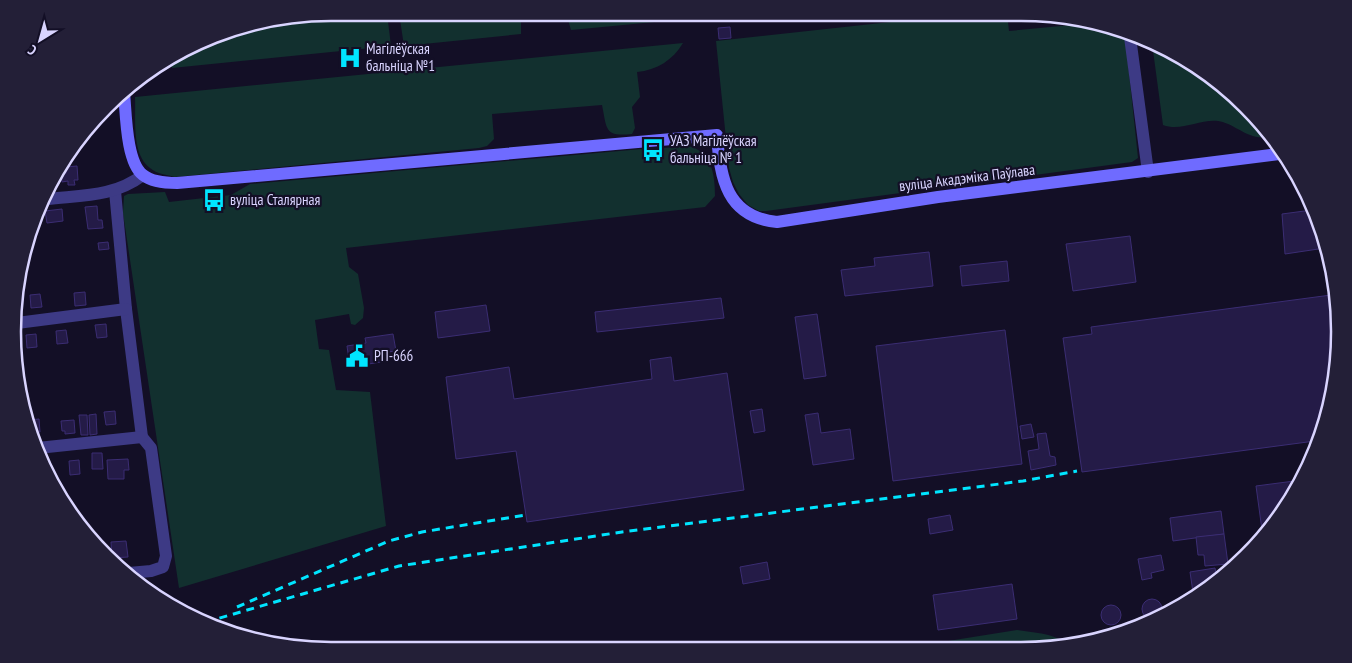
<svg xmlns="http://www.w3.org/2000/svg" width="1352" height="663" font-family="'PT Sans Narrow',sans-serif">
	<rect width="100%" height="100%" fill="#130f26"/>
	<g fill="#12302f">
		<path d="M332 13H387L391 46 172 68V60L229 30Z"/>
		<path d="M399 13H521V34L404 46Z"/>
		<path d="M566 13H685L686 19 571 30Z"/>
		<path d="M973 13H1007L1009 31 1082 24 1125 35 1138 158 1132 162 766 211H759L748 205 739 194 733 182 729 168 716 41Z"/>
		<path d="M683 43C673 60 657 70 637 72L640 97 632 107 635 128 632 134C604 137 607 129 602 105L492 114 494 139 487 146 479 148 175 177C167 175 157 174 150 168 131 154 136 118 135 97Z"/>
		<path d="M1152 43 1161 45 1260 121 1266 132V137C1248 140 1234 123 1218 121 1199 119 1181 132 1163 125Z"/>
		<path d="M688 146C712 151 715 175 715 196L705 207 346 248 349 267 358 274 364 308 363 318 355 325 351 324 349 314 315 320 319 349 329 350 336 390 370 392 386 526 179 588 123 213 124 196 128 194 165 192 169 202 231 195 250 184 642 149 644 158 660 156 664 148Z"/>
		<path d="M1017 630C1036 633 1055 633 1070 646L1062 648H904Z"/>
	</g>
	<g fill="#241b47" stroke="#3b2d73">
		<path d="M730 27 731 38 719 39 718 28Z"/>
		<path d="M77 166 78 180H74L75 185H68V181L62 182 61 173H66V167Z"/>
		<path d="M97 206 98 220H102L103 228 88 229 85 207Z"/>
		<path d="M62 209 63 221 47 223 45 211Z"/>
		<path d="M1312 210 1322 229 1325 248 1285 254 1282 214Z"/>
		<path d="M1130 236 1136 282 1073 291 1066 244Z"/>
		<path d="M108 242 109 249 99 250 98 243Z"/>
		<path d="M929 252 933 286 845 296 841 270 875 266 874 258Z"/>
		<path d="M1007 261 1009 281 962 286 960 266Z"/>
		<path d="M85 292 86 305 75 306 74 293Z"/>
		<path d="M40 294 42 307 31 308 30 295Z"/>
		<path d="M1331 295 1339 352 1315 441 1082 472 1063 338 1092 334 1091 327Z"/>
		<path d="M721 298 724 318 597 332 595 312Z"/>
		<path d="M486 305 490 331 438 338 435 312Z"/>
		<path d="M817 314 826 376 804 379 795 317Z"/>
		<path d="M106 324 107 337 97 338 95 325Z"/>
		<path d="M66 330 68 343 57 344 56 331Z"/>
		<path d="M1005 330 1022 464 893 481 876 346Z"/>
		<path d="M36 334 37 347 27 348 26 335Z"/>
		<path d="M393 334 396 351 380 353 381 362 350 367 347 346 366 343 365 338Z"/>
		<path d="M671 357 674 381 727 373 744 490 527 522 516 451 456 459 446 377 509 367 514 399 652 379 650 360Z"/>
		<path d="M762 409 765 431 754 433 750 411Z"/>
		<path d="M115 411 116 424 106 425 104 412Z"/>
		<path d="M818 413 821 433 850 429 854 459 813 465 805 415Z"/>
		<path d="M96 414 97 434 90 435 89 415Z"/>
		<path d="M79 415H87L88 435H81Z"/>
		<path d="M39 419 40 432 33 433 29 420Z"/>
		<path d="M74 420 75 433 65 434V431H62L61 421Z"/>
		<path d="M1031 424 1034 437 1022 439 1020 426Z"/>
		<path d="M1046 433 1050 456 1055 457 1056 465 1031 470 1028 451 1039 449 1037 434Z"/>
		<path d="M92 453H102L103 469H92Z"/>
		<path d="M128 459 129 470H124V479H108L107 460Z"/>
		<path d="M79 460 80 474 70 475 69 461Z"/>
		<path d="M1302 480 1269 529 1262 530 1256 486Z"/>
		<path d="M1221 511 1224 534 1173 541 1170 518Z"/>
		<path d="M950 515 953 530 930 534 928 519Z"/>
		<path d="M1224 534 1228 564 1205 566 1204 555H1198L1196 537Z"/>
		<path d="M126 541 128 557 112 558 111 542Z"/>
		<path d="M1161 555 1164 570 1151 573 1152 578 1142 580 1138 559Z"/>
		<path d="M767 562 770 579 743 584 740 567Z"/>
		<path d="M1215 568 1217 580 1194 599 1190 572Z"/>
		<path d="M1012 584 1017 619 938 630 933 595Z"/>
		<circle cx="1152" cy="609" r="10"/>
		<circle cx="1111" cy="615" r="10"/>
	</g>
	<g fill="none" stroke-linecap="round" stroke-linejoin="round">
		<g stroke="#3d3a85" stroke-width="12">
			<path d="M1130 37 1148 172"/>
			<path d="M115 191 126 309 142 437 151 448 166 556 163 567 151 571 129 573"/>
			<path d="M47 199C82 195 114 197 143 175"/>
			<path d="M17 323 126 309"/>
			<path d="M38 448 142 437"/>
		</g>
		<path stroke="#6f6bff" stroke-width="12" d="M124 92C126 113 126 162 143 175 152 182 166 183 177 183L717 135C720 179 727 217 777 222L938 197 1279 154"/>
		<g stroke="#00e5ff" stroke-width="3" stroke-dasharray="8 6" stroke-linecap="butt">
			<path d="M237 607 389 541 422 532 526 515"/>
			<path d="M206 622 399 566 622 532 1023 481 1077 471"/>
		</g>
	</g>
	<defs>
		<symbol id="hospital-bare" viewBox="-9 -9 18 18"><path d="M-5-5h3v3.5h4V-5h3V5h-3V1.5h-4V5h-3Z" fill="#00e5ff" stroke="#130f26" stroke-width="2.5" paint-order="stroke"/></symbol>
		<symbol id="bus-bare" viewBox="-9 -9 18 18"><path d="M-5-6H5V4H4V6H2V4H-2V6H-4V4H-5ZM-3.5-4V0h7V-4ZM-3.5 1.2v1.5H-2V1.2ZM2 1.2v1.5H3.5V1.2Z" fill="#00e5ff" stroke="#130f26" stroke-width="2.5" paint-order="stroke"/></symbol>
		<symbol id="civic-bare" viewBox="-9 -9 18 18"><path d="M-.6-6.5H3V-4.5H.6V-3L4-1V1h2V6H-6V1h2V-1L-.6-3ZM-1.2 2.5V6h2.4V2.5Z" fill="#00e5ff" stroke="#130f26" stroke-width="2.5" paint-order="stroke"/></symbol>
	</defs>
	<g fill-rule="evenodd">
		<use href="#hospital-bare" x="334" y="42" width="32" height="32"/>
		<use href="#bus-bare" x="637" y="134" width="32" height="32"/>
		<use href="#bus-bare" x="198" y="184" width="32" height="32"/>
		<use href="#civic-bare" x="341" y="340" width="32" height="32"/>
	</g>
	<g text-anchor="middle" stroke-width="4.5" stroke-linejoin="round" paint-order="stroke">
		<g font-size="15" fill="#d9d4ff" stroke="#130f26" text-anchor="start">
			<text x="366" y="54">Магілёўская<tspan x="366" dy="17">бальніца №1</tspan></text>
			<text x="670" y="146">УАЗ Магілёўская<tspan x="670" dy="17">бальніца № 1</tspan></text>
			<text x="230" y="205">вуліца Сталярная</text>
			<text x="374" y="361">РП-666</text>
		</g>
		<g font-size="15" fill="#d9d4ff" stroke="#130f26">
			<text transform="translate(967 178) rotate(-7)" y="5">вуліца Акадэміка Паўлава</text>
		</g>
	</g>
	<path d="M0 0H1352V663H0ZM331 21H1021A310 310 0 0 1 1331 331V332A310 310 0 0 1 1021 642H331A310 310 0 0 1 21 332V331A310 310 0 0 1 331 21Z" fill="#231f37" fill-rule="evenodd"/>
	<path fill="none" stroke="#d9d4ff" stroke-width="2.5" d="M331 21H1021A310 310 0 0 1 1331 331V332A310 310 0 0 1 1021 642H331A310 310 0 0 1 21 332V331A310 310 0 0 1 331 21Z"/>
	<g transform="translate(40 40) rotate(217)" stroke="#130f26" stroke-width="4" paint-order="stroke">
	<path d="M0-4L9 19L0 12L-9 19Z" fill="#d9d4ff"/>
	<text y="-8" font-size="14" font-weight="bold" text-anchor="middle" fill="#d9d4ff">С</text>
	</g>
</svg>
